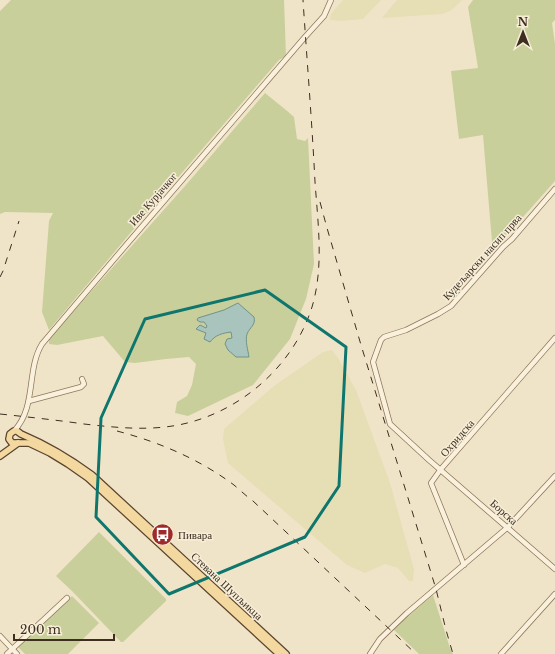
<svg xmlns="http://www.w3.org/2000/svg" width="555" height="654" font-family="'Libre Baskerville',serif">
	<rect width="100%" height="100%" fill="#f0e4c8"/>
	<g fill="#e6deb5">
		<path d="M343 0H381L363 19 341 21 330 20 331 14Z"/>
		<path d="M397 0H462L455 7 450 11 442 14 382 18Z"/>
		<path d="M332 350 338 358 356 390 390 483 414 569 413 581H409L398 568 385 564 365 573 347 565 228 463 223 439 224 429 274 386 323 352Z"/>
	</g>
	<g fill="#c9cf9b">
		<path d="M11 0H284L286 56 279 60 143 218 49 330 42 312 49 221 53 213 5 212 0 214V11Z"/>
		<path d="M473 0H555V20L552 23 555 44V181L499 244 492 242 483 135 459 139 451 71 478 68 468 7Z"/>
		<path d="M265 93 286 110 294 117 297 139 305 141 308 138 314 264 306 299 290 339 253 385 188 416 175 413 177 402 187 396 192 385 196 364 189 357 166 359 135 363 125 362 103 336 57 345 49 344V339L185 186Z"/>
		<path d="M99 532 166 599V601L123 642H121L72 591 56 576Z"/>
		<path d="M433 595 450 648 453 654H419L393 629Z"/>
		<path d="M72 596 99 623 68 654H25L18 647Z"/>
	</g>
	<path fill="#a9c4bc" stroke="#6f938a" d="M238 303 254 317C256 325 250 327 247 334 245 341 248 350 249 357H236L228 350 225 344 227 339 232 338 231 332C223 333 215 335 210 342L204 339 206 333 196 329 200 325 206 328 207 326 204 322H200L197 320 198 318 224 310Z"/>
	<g fill="none" stroke-linecap="round" stroke-linejoin="round">
		<defs>
			<g id="minor">
				<path d="M555 189 512 239 503 247 451 306 438 314 406 330 384 337 381 340 373 362 390 424 429 460 555 569"/>
				<path d="M29 401 81 387 84 384 82 379"/>
				<path d="M14 431C37 407 26 370 42 344L127 244 305 37 324 16 331 0"/>
				<path d="M464 565 431 483 441 469 555 338"/>
				<path d="M0 636 17 654"/>
				<path d="M7 654 67 598"/>
				<path d="M370 654 380 639 407 613 508 527 555 476"/>
				<path d="M501 654 555 594"/>
			</g>
			<g id="major">
				<path d="M17 443H12L9 439 10 434 14 431H17L21 434C47 445 69 458 92 475L286 654"/>
				<path d="M19 443H29L50 453 68 464 88 478 279 654"/>
				<path d="M0 456 18 443"/>
			</g>
		</defs>
		<use href="#minor" stroke="#8d765c" stroke-width="6"/>
		<use href="#major" stroke="#5b4430" stroke-width="8"/>
		<use href="#minor" stroke="#faf1dc" stroke-width="4.5"/>
		<use href="#major" stroke="#f3d9a0" stroke-width="5.5"/>
		<g stroke="#3d2e20" stroke-width="1" stroke-dasharray="7 7" stroke-linecap="butt">
			<path d="M320 202 327 228 361 345 436 589 446 630 453 654"/>
			<path d="M0 277 3 271 19 221"/>
			<path d="M0 414C28 417 56 420 84 424 111 427 138 430 165 427 231 420 292 371 312 307 324 267 318 224 315 182 312 122 307 61 303 0"/>
			<path d="M117 431C159 442 199 459 234 485 240 490 246 496 253 501L416 654"/>
		</g>
	</g>
	<path fill="none" stroke="#0f766e" stroke-width="3" stroke-linejoin="round" d="M265 290 346 347 339 486 305 537 169 594 96 517 101 418 145 319Z"/>
	<defs>
		<symbol id="bus-disc" viewBox="-11 -11 22 22"><circle r="9.5" fill="#9e2a2b" stroke="#f7eed8"/><path d="M-5-6H5V4H4V6H2V4H-2V6H-4V4H-5ZM-3.5-4V0h7V-4ZM-3.5 1.2v1.5H-2V1.2ZM2 1.2v1.5H3.5V1.2Z" fill="#fff"/></symbol>
	</defs>
	<g fill-rule="evenodd">
		<use href="#bus-disc" x="150" y="522" width="25" height="25"/>
	</g>
	<g text-anchor="middle" stroke-width="3" stroke-linejoin="round" paint-order="stroke">
		<g font-size="11" fill="#3d2e20" stroke="#f7eed8">
			<text transform="translate(153 199) rotate(-49)" y="4">Иве Курјачког</text>
			<text transform="translate(482 257) rotate(-48)" y="4">Кудељарски насип прва</text>
			<text transform="translate(457 438) rotate(-49)" y="4">Охридска</text>
			<text transform="translate(504 512) rotate(41)" y="4">Борска</text>
			<text transform="translate(227 586) rotate(43)" y="4">Стевана Шупљикца</text>
		</g>
		<g font-size="11" fill="#3d2e20" stroke="#f7eed8" text-anchor="start">
			<text x="178" y="539">Пивара</text>
		</g>
	</g>
	<g transform="translate(523 32)" stroke="#f7eed8" stroke-width="3" paint-order="stroke">
	<path d="M0-3L7 15L0 10L-7 15Z" fill="#3d2e20"/>
	<text y="-6" font-size="11" font-weight="bold" text-anchor="middle" fill="#3d2e20">N</text>
	</g>
	<path d="M14 634v6h100v-6" fill="none" stroke="#3d2e20" stroke-width="2"/>
	<text x="20" y="634" font-size="12" fill="#3d2e20" stroke="#f7eed8" stroke-width="3" paint-order="stroke">200 m</text>
</svg>
